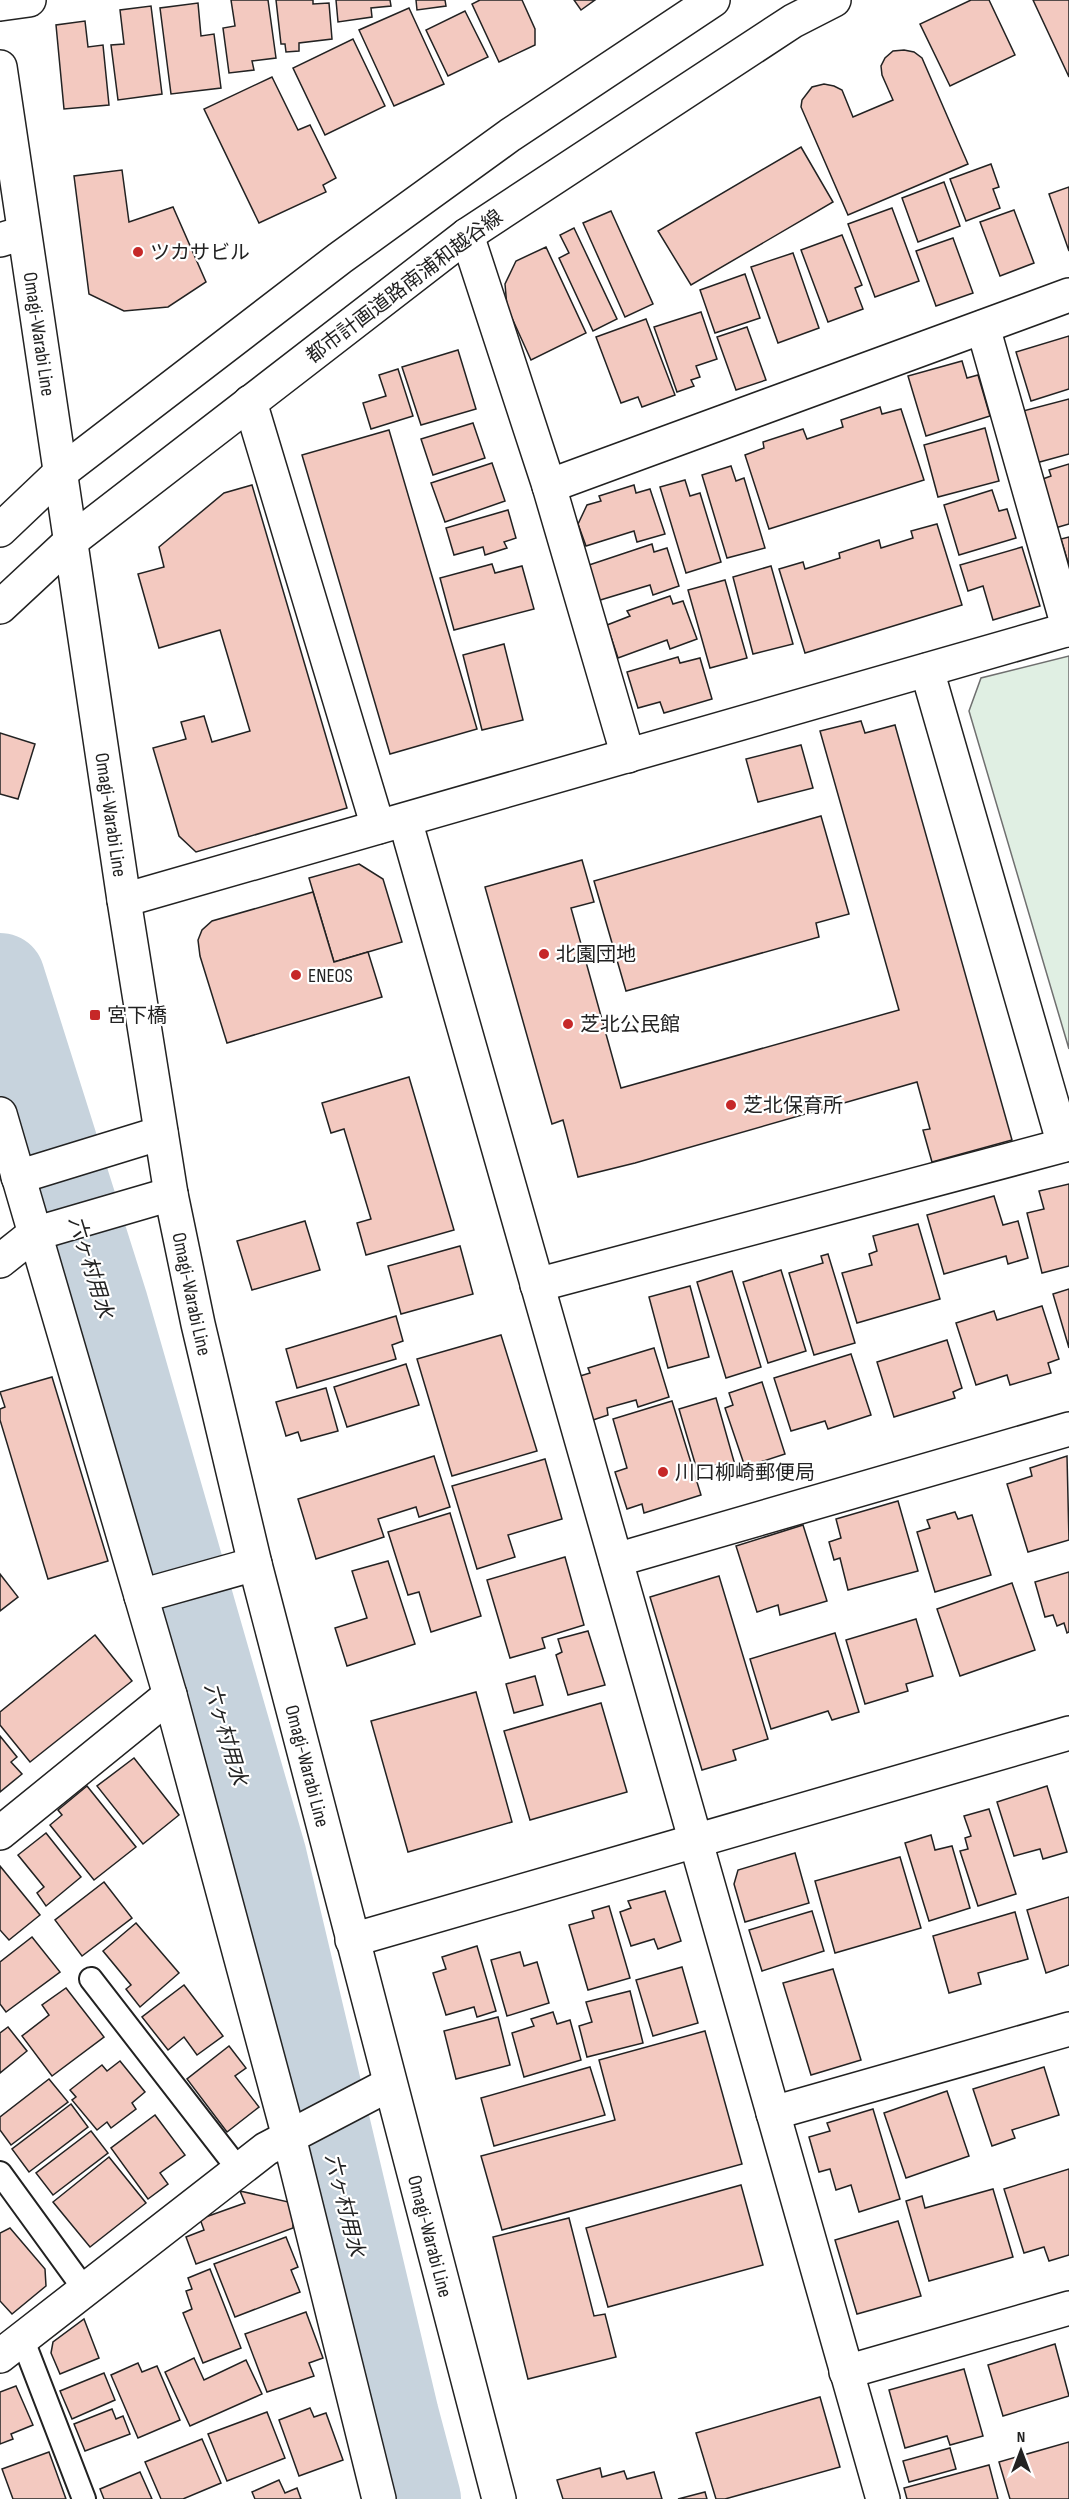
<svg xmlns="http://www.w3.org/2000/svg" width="1069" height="2499" font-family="'Sofia Sans Condensed','Noto Sans JP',sans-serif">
	<rect width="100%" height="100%" fill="#fff"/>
	<path fill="#e0efe3" stroke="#6f6f6f" stroke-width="1.5" d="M1069 656V1049L969 711 981 678Z"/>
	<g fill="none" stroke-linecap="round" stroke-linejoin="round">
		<path stroke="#c7d3dd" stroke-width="90" d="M0 978 103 1304 262 1858 394 2416 416 2499"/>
	</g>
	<g fill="#f3c9c0" stroke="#222" stroke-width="1.5">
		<path d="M231 0H268L276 58 252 61 254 70 229 73 223 28 235 26Z"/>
		<path d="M276 0H313V4L329 3 332 39 299 43V51L286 52 285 44H281Z"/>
		<path d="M336 0H390L391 6 371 8 372 17 338 22Z"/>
		<path d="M416 0H445L446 6 417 10Z"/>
		<path d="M480 0H522L535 29V45L499 62 472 4Z"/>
		<path d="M574 0H595L581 10Z"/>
		<path d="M971 0H989L1015 55 950 86 920 24Z"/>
		<path d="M1033 0H1069V77Z"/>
		<path d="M198 3 201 36 214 34 221 88 171 94 160 8Z"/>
		<path d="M151 6 162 94 118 100 111 45 124 44 120 10Z"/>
		<path d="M409 8 444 84 394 106 359 30Z"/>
		<path d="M465 11 488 57 448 76 426 30Z"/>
		<path d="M85 21 88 47 103 45 109 105 64 109 56 25Z"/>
		<path d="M353 39 385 106 325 135 293 68Z"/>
		<path d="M904 50 914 52 922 58 968 164 848 215 801 107 802 100 812 87 824 84 834 86 842 90 853 117 893 100 882 75 881 66 885 58 893 51Z"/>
		<path d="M272 77 298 130 310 125 336 178 323 185 326 192 259 223 204 109Z"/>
		<path d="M801 147 833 202 691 285 658 231Z"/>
		<path d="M991 164 999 187 993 189 1000 208 966 221 950 179Z"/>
		<path d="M122 170 129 222 173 207 206 282 168 307 124 311 89 294 74 176Z"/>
		<path d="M944 182 960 226 918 242 902 198Z"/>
		<path d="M1069 187V251L1049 194Z"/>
		<path d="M892 208 919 281 875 297 848 224Z"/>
		<path d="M1014 210 1034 263 1000 276 980 222Z"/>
		<path d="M611 211 653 304 625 317 583 223Z"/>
		<path d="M574 228 617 319 593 331 559 258 569 253 560 235Z"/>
		<path d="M842 235 862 285 855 288 863 309 828 322 801 250Z"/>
		<path d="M953 238 973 293 936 306 916 251Z"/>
		<path d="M546 247 586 333 531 360 507 307 505 284 516 261Z"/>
		<path d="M793 253 819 328 778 343 751 267Z"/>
		<path d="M745 274 760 318 715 333 700 290Z"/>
		<path d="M701 312 717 359 696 366 700 377 691 380 694 386 677 392 654 327Z"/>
		<path d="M646 319 675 395 642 407 638 397 621 403 596 337Z"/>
		<path d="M747 327 766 380 736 390 717 337Z"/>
		<path d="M1069 336V389L1031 401 1016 352Z"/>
		<path d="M458 350 476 409 421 425 402 367Z"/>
		<path d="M962 361 967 378 978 375 990 416 926 436 908 376Z"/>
		<path d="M398 369 413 416 371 429 363 403 386 396 379 375Z"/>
		<path d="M1069 399V454L1036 463 1023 411Z"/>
		<path d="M880 407 882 414 901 409 924 480 769 529 745 455 764 448 763 442 803 429 807 439 843 427 841 420Z"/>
		<path d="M473 423 485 458 433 475 421 439Z"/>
		<path d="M985 428 999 481 938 497 924 445Z"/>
		<path d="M389 430 477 729 390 754 302 455Z"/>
		<path d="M492 463 505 501 445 522 431 483Z"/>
		<path d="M1069 464V524L1055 528 1040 480 1051 476 1049 470Z"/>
		<path d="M731 466 736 481 744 478 765 548 727 558 702 475Z"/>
		<path d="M685 480 690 496 700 493 721 562 686 573 660 487Z"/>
		<path d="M252 485 347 808 196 852 179 836 153 748 186 739 181 722 204 716 212 742 250 731 220 630 159 648 138 574 164 567 159 547 224 493Z"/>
		<path d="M634 485 636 493 650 489 665 534 637 542 634 531 586 546 578 524 587 505 601 501 599 496Z"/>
		<path d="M992 490 999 511 1007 509 1016 538 959 555 944 505Z"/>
		<path d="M508 510 516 538 504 542 507 548 485 555 483 547 454 555 446 528Z"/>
		<path d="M937 524 962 605 805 653 779 569 803 562 805 569 840 558 839 553 879 540 881 548 913 538 911 531Z"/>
		<path d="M1069 537V566L1061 539Z"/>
		<path d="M652 544 654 552 667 548 679 586 653 595 650 585 597 601 586 566Z"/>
		<path d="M1022 547 1040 606 993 620 983 586 968 591 960 565Z"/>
		<path d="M492 564 495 573 522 566 534 609 454 630 440 578Z"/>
		<path d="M771 566 793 644 753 654 733 577Z"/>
		<path d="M725 580 747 658 710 668 688 590Z"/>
		<path d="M670 596 673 604 683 601 697 639 670 649 667 640 618 658 607 625 630 616 627 611Z"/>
		<path d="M504 644 523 720 482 730 463 655Z"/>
		<path d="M678 657 680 663 700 658 712 699 664 713 660 702 638 708 627 672Z"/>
		<path d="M861 721 865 733 895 725 1012 1140 932 1162 923 1130 930 1129 917 1082 635 1163 578 1177 563 1120 552 1124 485 887 582 860 594 902 571 908 621 1088 899 1010 820 731Z"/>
		<path d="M0 733 35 744 18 799 0 794Z"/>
		<path d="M801 745 813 788 758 802 746 759Z"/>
		<path d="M821 816 849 914 816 923 819 937 626 991 594 881Z"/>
		<path d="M359 864 383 879 402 942 334 962 309 878Z"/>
		<path d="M313 892 334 962 368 952 382 997 227 1043 200 956 198 940 202 930 212 921Z"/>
		<path d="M409 1077 454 1230 366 1255 357 1223 371 1219 344 1129 331 1133 322 1103Z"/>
		<path d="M1069 1184V1266L1042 1273 1027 1213 1044 1209 1039 1191Z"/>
		<path d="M994 1196 1003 1225 1018 1221 1028 1258 1008 1264 1006 1256 944 1274 927 1215Z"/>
		<path d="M305 1221 320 1270 252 1290 237 1241Z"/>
		<path d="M918 1224 940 1299 857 1323 842 1273 872 1265 869 1254 877 1251 873 1236Z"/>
		<path d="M460 1246 473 1294 401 1314 388 1266Z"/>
		<path d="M828 1254 855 1343 814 1355 789 1273 823 1263 821 1256Z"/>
		<path d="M781 1270 806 1351 768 1363 743 1282Z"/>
		<path d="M732 1271 761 1367 726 1378 697 1282Z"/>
		<path d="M690 1286 709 1357 668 1368 649 1297Z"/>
		<path d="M1069 1289V1348L1053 1294Z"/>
		<path d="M1042 1306 1059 1359 1048 1363 1051 1373 1010 1385 1007 1375 976 1385 956 1323 994 1311 997 1320Z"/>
		<path d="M396 1316 403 1341 392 1345 396 1359 297 1388 286 1349Z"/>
		<path d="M501 1335 537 1451 452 1476 417 1359Z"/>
		<path d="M947 1340 962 1388 953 1392 955 1398 894 1417 877 1362Z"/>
		<path d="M654 1348 669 1397 638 1407 636 1400 607 1408 608 1415 593 1420 580 1376 590 1373 588 1368Z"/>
		<path d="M851 1354 871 1415 828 1429 825 1421 791 1431 774 1378Z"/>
		<path d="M406 1364 419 1405 347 1427 334 1387Z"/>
		<path d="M52 1377 108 1561 48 1579 0 1420V1409L5 1407 0 1392Z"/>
		<path d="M762 1382 785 1454 745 1467 725 1408 733 1405 729 1393Z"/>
		<path d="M326 1388 338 1431 301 1441 298 1432 286 1436 276 1402Z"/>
		<path d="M716 1398 735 1465 718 1471 716 1465 697 1470 679 1409Z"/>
		<path d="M672 1401 701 1495 644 1513 642 1504 627 1509 615 1472 627 1468 613 1419Z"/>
		<path d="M434 1456 450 1507 419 1517 416 1507 378 1519 384 1537 316 1559 298 1499Z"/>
		<path d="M1067 1456 1069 1540 1028 1552 1007 1484 1032 1476 1030 1468Z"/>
		<path d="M545 1459 562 1519 508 1535 515 1557 477 1569 452 1486Z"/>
		<path d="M898 1501 918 1571 848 1590 840 1558 834 1560 829 1542 841 1538 836 1519Z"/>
		<path d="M955 1512 958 1519 972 1515 991 1575 935 1592 917 1532 930 1528 927 1520Z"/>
		<path d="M450 1513 481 1616 431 1632 419 1592 408 1595 388 1532Z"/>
		<path d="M803 1525 827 1601 780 1615 778 1605 757 1612 736 1546Z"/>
		<path d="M565 1557 584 1625 542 1638 545 1648 510 1658 487 1580Z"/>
		<path d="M388 1561 415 1644 347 1666 335 1628 367 1618 352 1571Z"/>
		<path d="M1069 1572V1632L1067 1633 1064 1623 1057 1626 1053 1615 1045 1617 1035 1582Z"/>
		<path d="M0 1574 18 1597 0 1611Z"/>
		<path d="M719 1576 768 1739 733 1750 736 1760 702 1770 650 1597Z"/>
		<path d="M1012 1583 1035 1650 960 1676 937 1609Z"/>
		<path d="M916 1619 933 1676 906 1684 908 1691 865 1704 846 1640Z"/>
		<path d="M588 1631 605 1685 568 1695 556 1655 562 1652 558 1639Z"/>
		<path d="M835 1633 859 1712 832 1720 828 1711 771 1729 750 1659Z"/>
		<path d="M95 1635 132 1681 30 1762 0 1725V1712Z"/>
		<path d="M535 1676 543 1705 514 1713 506 1684Z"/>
		<path d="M476 1692 512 1822 408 1852 371 1721Z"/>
		<path d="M601 1703 627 1792 530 1820 504 1731Z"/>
		<path d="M0 1736 17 1757 11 1762 22 1774 0 1792Z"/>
		<path d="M134 1758 179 1815 143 1844 97 1786Z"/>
		<path d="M87 1786 136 1847 94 1880 50 1825 62 1815 58 1810Z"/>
		<path d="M1047 1786 1067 1852 1043 1859 1040 1849 1014 1856 997 1802Z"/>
		<path d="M989 1809 1016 1894 978 1906 960 1851 968 1849 965 1838 971 1836 964 1816Z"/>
		<path d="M46 1833 81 1877 46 1906 37 1893 44 1887 18 1855Z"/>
		<path d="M931 1835 935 1850 952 1846 970 1908 929 1921 905 1843Z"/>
		<path d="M795 1853 809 1903 745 1922 734 1884 738 1870Z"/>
		<path d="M900 1857 921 1928 835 1953 815 1881Z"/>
		<path d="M0 1866 40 1915 9 1940 0 1930Z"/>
		<path d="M104 1882 132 1918 82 1956 55 1920Z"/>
		<path d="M665 1891 681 1941 658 1949 654 1939 631 1946 620 1912 631 1908 628 1901Z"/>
		<path d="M1069 1897V1965L1046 1973 1027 1910Z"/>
		<path d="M609 1906 630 1978 588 1990 569 1925 594 1918 592 1911Z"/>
		<path d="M812 1911 824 1951 762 1971 749 1930Z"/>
		<path d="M1015 1912 1028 1959 978 1973 981 1984 949 1993 933 1936Z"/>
		<path d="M136 1923 179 1973 140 2007 126 1989 131 1985 103 1951Z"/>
		<path d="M32 1937 60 1972 6 2012 0 2004V1962Z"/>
		<path d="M477 1946 496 2011 477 2017 474 2007 446 2015 433 1973 446 1969 442 1957Z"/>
		<path d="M520 1952 524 1966 537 1962 549 2003 507 2016 491 1960Z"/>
		<path d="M682 1967 698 2023 653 2036 636 1980Z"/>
		<path d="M833 1969 861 2060 811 2075 783 1983Z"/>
		<path d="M184 1985 223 2036 197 2055 184 2037 168 2050 142 2017Z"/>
		<path d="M66 1988 104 2037 52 2076 22 2036 49 2015 42 2005Z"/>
		<path d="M630 1991 643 2043 587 2057 579 2026 592 2022 586 2002Z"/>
		<path d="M553 2012 557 2024 570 2020 581 2060 524 2077 512 2033 534 2026 531 2019Z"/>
		<path d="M498 2017 510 2065 456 2079 444 2031Z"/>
		<path d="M8 2027 27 2051 0 2073V2033Z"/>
		<path d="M705 2031 742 2164 502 2230 481 2156 615 2120 599 2060Z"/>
		<path d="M229 2046 246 2068 235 2076 259 2107 227 2132 187 2079Z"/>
		<path d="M120 2061 145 2092 132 2103 136 2109 111 2128 107 2122 97 2130 72 2100 76 2097 70 2090 102 2065 107 2071Z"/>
		<path d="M590 2067 605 2115 494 2146 481 2098Z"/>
		<path d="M1044 2067 1059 2115 1012 2130 1015 2138 992 2146 973 2089Z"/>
		<path d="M49 2079 68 2102 11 2145 0 2130V2117Z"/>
		<path d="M947 2091 969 2156 906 2178 884 2113Z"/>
		<path d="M71 2104 88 2127 29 2172 12 2149Z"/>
		<path d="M873 2109 900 2199 859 2212 851 2185 836 2190 830 2169 819 2172 809 2137 830 2131 827 2123Z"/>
		<path d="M155 2115 185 2155 160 2173 168 2184 148 2199 111 2148Z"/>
		<path d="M91 2131 108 2153 53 2195 36 2173Z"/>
		<path d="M109 2157 146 2203 90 2247 53 2202Z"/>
		<path d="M1069 2169V2255L1049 2261 1044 2247 1024 2253 1004 2189Z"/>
		<path d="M741 2185 763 2265 608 2307 586 2228Z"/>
		<path d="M993 2189 1013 2257 929 2281 906 2201 922 2196 925 2208Z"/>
		<path d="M240 2191 293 2203V2228L196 2264 186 2237 204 2230 200 2219 245 2203Z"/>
		<path d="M569 2218 594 2316 605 2314 616 2357 528 2379 493 2237Z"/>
		<path d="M898 2221 921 2296 857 2314 835 2240Z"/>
		<path d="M10 2228 45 2269 46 2286 12 2314 0 2301V2233Z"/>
		<path d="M286 2237 298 2267 291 2270 300 2292 235 2317 214 2264Z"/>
		<path d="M210 2269 241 2348 203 2363 183 2313 192 2309 186 2291 192 2289 188 2278Z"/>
		<path d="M306 2312 323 2358 309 2363 314 2376 267 2392 245 2334Z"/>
		<path d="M84 2319 99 2358 60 2374 51 2353 53 2342Z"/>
		<path d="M1055 2344 1069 2396 1003 2416 988 2365Z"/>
		<path d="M194 2358 204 2380 246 2360 262 2394 190 2426 165 2372Z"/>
		<path d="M138 2363 142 2372 157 2366 180 2420 138 2438 111 2375Z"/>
		<path d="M964 2369 983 2436 950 2445 947 2436 905 2448 889 2390Z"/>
		<path d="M104 2373 115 2400 72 2419 60 2391Z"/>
		<path d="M16 2386 33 2425 11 2434 13 2439 0 2444V2392Z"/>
		<path d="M820 2397 840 2467 725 2499H716L696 2433Z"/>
		<path d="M310 2408 314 2417 326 2413 343 2460 299 2476 279 2420Z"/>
		<path d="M112 2409 116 2419 123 2416 130 2434 85 2451 74 2424Z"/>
		<path d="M267 2412 285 2458 227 2481 208 2434Z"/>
		<path d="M202 2439 221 2483 183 2499H161L145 2462Z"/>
		<path d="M1069 2442V2499H1010L999 2462Z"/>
		<path d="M950 2448 956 2469 909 2482 903 2461Z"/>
		<path d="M49 2452 66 2499H13L2 2469Z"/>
		<path d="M989 2465 998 2499H907L904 2488Z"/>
		<path d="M600 2468 602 2477 624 2471 627 2479 654 2472 662 2499H563L557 2480Z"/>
		<path d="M140 2472 152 2499H104L100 2489Z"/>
		<path d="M279 2480 285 2493 297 2488 301 2499H255L252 2492Z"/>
		<path d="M705 2492 707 2499H678Z"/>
	</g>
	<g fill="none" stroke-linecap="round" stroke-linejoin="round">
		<defs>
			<g id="lane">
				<path d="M91 1979 239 2170"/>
				<path d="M0 2173 85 2290"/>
				<path d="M22 2338 84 2499"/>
			</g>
			<g id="street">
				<path d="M0 4 29 0"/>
				<path d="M467 235 549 486 628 756"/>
				<path d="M0 240 23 233"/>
				<path d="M983 327 1069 630"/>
				<path d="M250 402 378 827"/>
				<path d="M549 486 1069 295"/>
				<path d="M927 670 1064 1145"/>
				<path d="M405 820 883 2499"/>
				<path d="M124 900 1069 629"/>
				<path d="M0 1114 170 1695 289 2137 379 2499"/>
				<path d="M18 1177 161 1133"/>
				<path d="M0 1261 34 1234 171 1194"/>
				<path d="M537 1285 1069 1144"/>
				<path d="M616 1560 1069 1429"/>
				<path d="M141 1596 255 1564"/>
				<path d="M0 1833 170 1695"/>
				<path d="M773 2113 1069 2029"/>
				<path d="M0 2356 266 2149 390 2084"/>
				<path d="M846 2372 1069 2308"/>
			</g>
			<g id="secondary">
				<path id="s1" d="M0 67 124 900 171 1194 198 1324 255 1564 499 2499"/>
				<path d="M0 530 60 473 340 258 510 135 713 0"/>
				<path d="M0 607 71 541 467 235 793 21 834 0"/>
				<path d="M352 1940 1069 1733"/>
			</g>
		</defs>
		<use href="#lane" stroke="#222" stroke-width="26"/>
		<use href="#street" stroke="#222" stroke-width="36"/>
		<use href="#secondary" stroke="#222" stroke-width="36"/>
		<use href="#lane" stroke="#fff" stroke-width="22"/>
		<use href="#street" stroke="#fff" stroke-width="33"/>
		<use href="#secondary" stroke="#fff" stroke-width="33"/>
	</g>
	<g fill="#c62828" stroke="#fff" stroke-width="2">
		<circle cx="138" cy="252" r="6"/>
		<circle cx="544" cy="954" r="6"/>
		<circle cx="296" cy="975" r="6"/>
		<rect x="89" y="1009" width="12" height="12" rx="3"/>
		<circle cx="568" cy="1024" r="6"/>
		<circle cx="731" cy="1105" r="6"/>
		<circle cx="663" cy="1472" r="6"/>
	</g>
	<g text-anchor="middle" stroke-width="4.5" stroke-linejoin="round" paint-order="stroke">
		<g font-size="20" fill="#222" stroke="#fff" text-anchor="start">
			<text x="150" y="259">ツカサビル</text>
			<text x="556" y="961">北園団地</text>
			<text x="308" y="982">ENEOS</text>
			<text x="107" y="1022">宮下橋</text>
			<text x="580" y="1031">芝北公民館</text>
			<text x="743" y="1112">芝北保育所</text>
			<text x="675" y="1479">川口柳崎郵便局</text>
		</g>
		<g font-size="20" fill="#222" stroke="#fff">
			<text transform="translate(404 286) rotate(-37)" y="7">都市計画道路南浦和越谷線</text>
			<text dy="7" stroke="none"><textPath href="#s1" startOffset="270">Omagi-Warabi Line</textPath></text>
			<text dy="7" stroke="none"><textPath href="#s1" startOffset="756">Omagi-Warabi Line</textPath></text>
			<text dy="7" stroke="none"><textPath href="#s1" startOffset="1242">Omagi-Warabi Line</textPath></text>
			<text dy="7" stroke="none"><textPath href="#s1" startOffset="1728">Omagi-Warabi Line</textPath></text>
			<text dy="7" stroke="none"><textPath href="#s1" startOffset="2214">Omagi-Warabi Line</textPath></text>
		</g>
		<g font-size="21" font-style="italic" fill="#222" stroke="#fff">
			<text transform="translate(91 1267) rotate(73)" y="7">六ヶ村用水</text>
			<text transform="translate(226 1734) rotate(74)" y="7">六ヶ村用水</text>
			<text transform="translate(345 2205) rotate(76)" y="7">六ヶ村用水</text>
		</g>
	</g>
	<g transform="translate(1021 2451)" stroke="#ffffff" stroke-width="4.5" paint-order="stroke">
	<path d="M0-4.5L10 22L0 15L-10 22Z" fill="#222222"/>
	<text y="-9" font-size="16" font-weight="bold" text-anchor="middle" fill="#222222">N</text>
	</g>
</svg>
